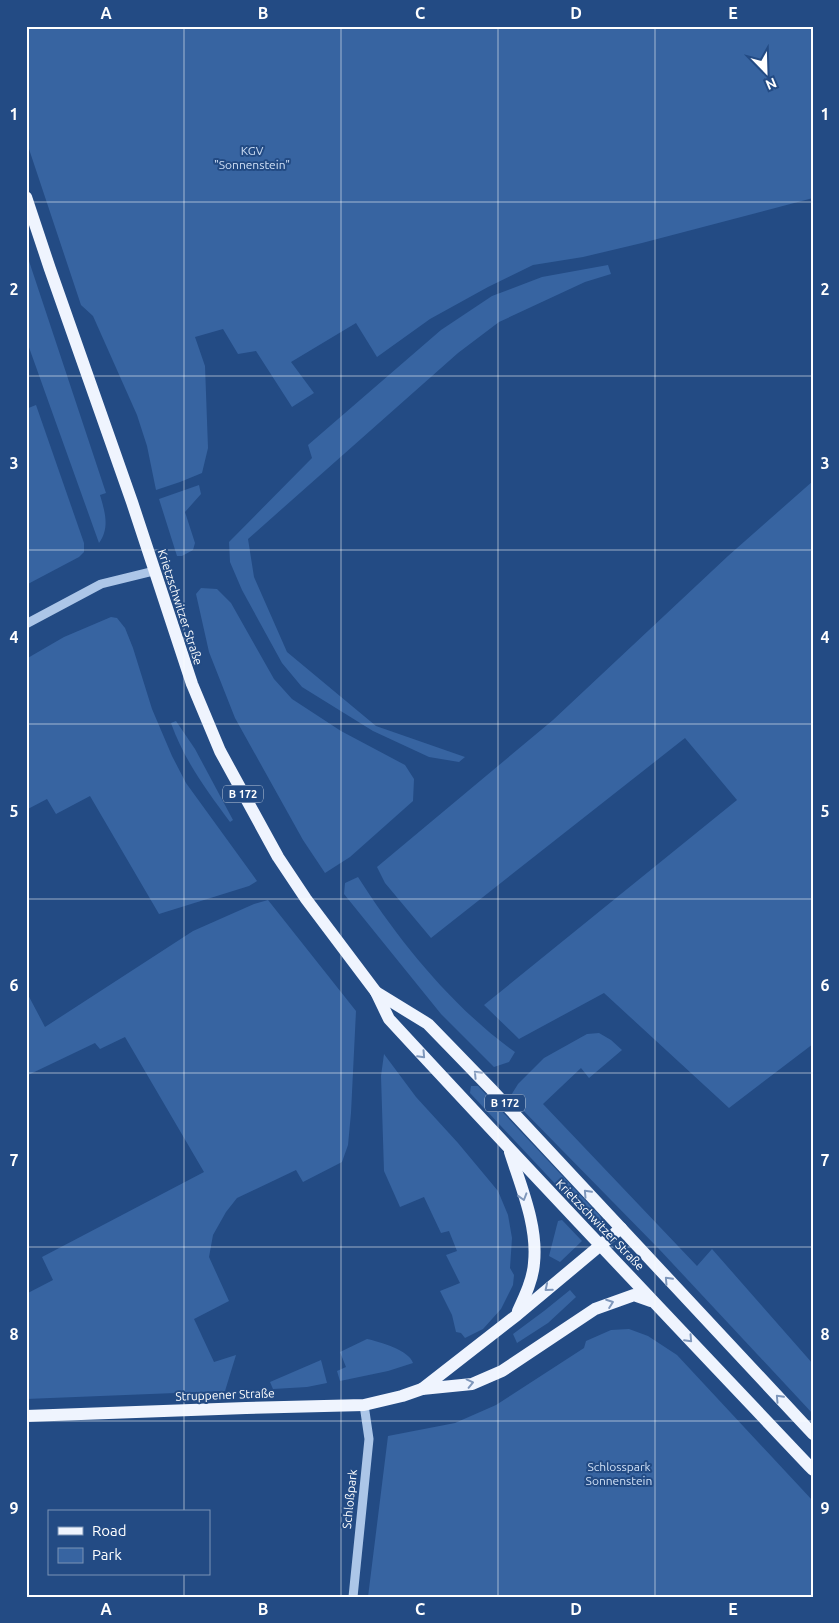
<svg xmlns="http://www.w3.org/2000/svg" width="839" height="1623" font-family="Ubuntu,sans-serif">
	<rect width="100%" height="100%" fill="#234b84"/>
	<g fill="#3764a1">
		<path d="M26 26H813V198L642 243 583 257 533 265 488 287 430 319 377 357 356 323 291 362 314 393 292 407 256 351 238 354 223 329 195 337 205 366 208 448 202 473 180 482 156 490 147 446 137 415 93 316 81 305 26 140Z"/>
		<path d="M26 252 106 493 100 495C105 512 110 528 99 543L26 339Z"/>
		<path d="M608 265 611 274 585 282 499 322 458 353 248 539 254 577 287 652 376 726 465 757 459 762 429 757 373 731 302 687 282 663 242 590 230 562 229 542 312 458 308 445 441 330 492 296 542 277Z"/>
		<path d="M36 405 84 543V552L79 557 26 585V409Z"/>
		<path d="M813 481V1044L729 1108 604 993 519 1039 484 1005 737 800 685 738 431 938 385 883 377 867 553 720 728 556Z"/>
		<path d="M199 485 201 494 185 512 195 543 193 550 182 556H177L159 499Z"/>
		<path d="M201 588 217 589 231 603 274 679 292 699 341 731 405 765 414 779 413 801 350 857 325 873 303 840 235 718 209 652 196 594Z"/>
		<path d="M111 617 117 618 125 628 133 648 152 709 172 756 186 783 257 881 249 886 159 914 90 796 56 814 47 799 26 810V659L64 637Z"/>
		<path d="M176 721 195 749 233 820 230 822C207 791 184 760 171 723Z"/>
		<path d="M358 877C398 940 453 1008 515 1052L509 1062 494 1067 441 1014 344 894 345 883Z"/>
		<path d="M268 900 356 1011 351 1113 348 1145 342 1162 303 1182 296 1170 237 1198 226 1212 213 1235 209 1257 229 1301 194 1319 214 1362 236 1355 225 1391 26 1399V1294L53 1280 42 1257 204 1172 125 1037 100 1049 95 1043 26 1076V991L45 1027 193 931 254 904Z"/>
		<path d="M599 1033 611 1040 622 1050 589 1078 581 1068 543 1104 697 1266 712 1249 813 1364V1414L659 1249 510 1097 518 1084 544 1058 587 1034Z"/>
		<path d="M384 1054 416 1097 458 1143 498 1191 508 1215 512 1238 510 1268 514 1275 513 1285 501 1309 483 1329 465 1338 461 1333 456 1332 452 1315 440 1291 460 1283 446 1255 457 1251 449 1231 441 1233 424 1197 400 1207 384 1171 381 1076Z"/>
		<path d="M471 1086H478L600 1216 607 1232 604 1236 470 1093Z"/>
		<path d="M562 1220 582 1241 560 1262 549 1256 558 1221Z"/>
		<path d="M570 1290 576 1297 548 1323 517 1343 513 1334 544 1311Z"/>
		<path d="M629 1329 648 1336 677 1355 813 1501V1597H368L388 1436 455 1423 496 1405 584 1348 586 1341 611 1330Z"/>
		<path d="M367 1339C380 1342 409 1350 413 1363L388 1371 340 1381 337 1371 346 1367 340 1352Z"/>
		<path d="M321 1360 327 1383 307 1387 273 1389 270 1382Z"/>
	</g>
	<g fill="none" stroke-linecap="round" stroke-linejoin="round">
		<g stroke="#acc6e8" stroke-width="9">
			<path d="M26 624 101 584 154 571"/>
			<path d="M353 1597 369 1439 364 1405"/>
		</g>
		<g stroke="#eff4fe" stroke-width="12">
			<path d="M26 197 50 269 132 502 192 684 220 751 278 857 306 899 376 992 389 1019C529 1171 671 1320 813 1470"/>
			<path d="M376 992 428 1024 492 1090 813 1434"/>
			<path d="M510 1152C521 1187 538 1226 534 1263 533 1279 525 1296 518 1311"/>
			<path d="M422 1389 517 1315 621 1228"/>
			<path d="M26 1416 246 1408 364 1405 402 1396 422 1389 472 1384 502 1371 595 1309 634 1295 651 1301"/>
		</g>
	</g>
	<defs><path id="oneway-chevron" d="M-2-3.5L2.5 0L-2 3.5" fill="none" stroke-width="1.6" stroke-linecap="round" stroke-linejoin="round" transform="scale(1.25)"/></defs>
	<g stroke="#7f97bb">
		<use href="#oneway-chevron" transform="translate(422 1055) rotate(47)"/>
		<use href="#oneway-chevron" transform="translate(477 1074) rotate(-134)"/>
		<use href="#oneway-chevron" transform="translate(587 1193) rotate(-133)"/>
		<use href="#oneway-chevron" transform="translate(523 1197) rotate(73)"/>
		<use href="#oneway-chevron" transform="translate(668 1280) rotate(-133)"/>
		<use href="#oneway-chevron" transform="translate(548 1288) rotate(140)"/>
		<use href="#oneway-chevron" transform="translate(610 1303) rotate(-20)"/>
		<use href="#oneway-chevron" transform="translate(689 1339) rotate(47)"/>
		<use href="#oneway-chevron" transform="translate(470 1383) rotate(-13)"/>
		<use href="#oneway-chevron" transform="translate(779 1398) rotate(-133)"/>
	</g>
	<path fill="none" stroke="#fff" stroke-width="1" stroke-opacity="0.55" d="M184 26V1512M341 26V1597M498 26V1597M655 26V1597M26 202H813M26 376H813M26 550H813M26 724H813M26 899H813M26 1073H813M26 1247H813M26 1421H813M184 1574V1597"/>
	<g text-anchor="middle" stroke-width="4" stroke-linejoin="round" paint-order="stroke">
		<g fill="#234b84" stroke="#bdc9da" stroke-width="1">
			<rect x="223" y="785.5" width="40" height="17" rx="4"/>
			<rect x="485" y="1094.5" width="40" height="17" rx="4"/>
		</g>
		<g font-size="11" font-weight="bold" fill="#fff">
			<text x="243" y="798">B 172</text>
			<text x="505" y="1107">B 172</text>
		</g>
		<g font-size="12" fill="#d0e0f6" stroke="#234b84">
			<text x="252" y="155">KGV<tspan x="252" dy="14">"Sonnenstein"</tspan></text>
			<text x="619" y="1471">Schlosspark<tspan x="619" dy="14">Sonnenstein</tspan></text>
		</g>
		<g font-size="12" fill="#fff" stroke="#234b84">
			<text transform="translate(180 607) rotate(72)" y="4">Krietzschwitzer Straße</text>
			<text transform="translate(600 1225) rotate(46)" y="4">Krietzschwitzer Straße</text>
			<text transform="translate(225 1395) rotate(-2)" y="4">Struppener Straße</text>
			<text transform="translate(350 1499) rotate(-84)" y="4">Schloßpark</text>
		</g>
	</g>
	<rect width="839" height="1623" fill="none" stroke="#234b84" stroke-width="55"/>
	<rect x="48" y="1510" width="162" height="65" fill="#234b84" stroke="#7b93b5"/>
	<rect x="58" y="1527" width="25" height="8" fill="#eff4fe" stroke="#7b93b5"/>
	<text x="92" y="1536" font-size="15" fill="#ffffff">Road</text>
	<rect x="58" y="1548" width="25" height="15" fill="#3764a1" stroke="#7b93b5"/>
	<text x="92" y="1560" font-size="15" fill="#ffffff">Park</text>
	<g transform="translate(766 72) rotate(157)" stroke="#234b84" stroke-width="4" paint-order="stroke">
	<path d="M0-4L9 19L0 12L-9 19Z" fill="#ffffff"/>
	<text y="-8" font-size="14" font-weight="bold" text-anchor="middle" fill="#ffffff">N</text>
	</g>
	<rect x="28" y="28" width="784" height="1568" fill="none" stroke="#fff" stroke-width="2"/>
	<g font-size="16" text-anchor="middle" font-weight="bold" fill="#fff">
		<text x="106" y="19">A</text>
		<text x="263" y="19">B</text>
		<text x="420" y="19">C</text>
		<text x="576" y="19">D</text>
		<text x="733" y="19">E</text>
		<text x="14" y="120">1</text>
		<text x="825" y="120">1</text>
		<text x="14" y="295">2</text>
		<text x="825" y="295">2</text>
		<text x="14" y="469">3</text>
		<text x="825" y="469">3</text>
		<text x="14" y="643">4</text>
		<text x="825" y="643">4</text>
		<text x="14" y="817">5</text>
		<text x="825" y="817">5</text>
		<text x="14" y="991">6</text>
		<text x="825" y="991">6</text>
		<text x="14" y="1166">7</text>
		<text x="825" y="1166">7</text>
		<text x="14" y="1340">8</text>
		<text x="825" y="1340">8</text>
		<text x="14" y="1514">9</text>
		<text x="825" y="1514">9</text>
		<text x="106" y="1615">A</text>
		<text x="263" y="1615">B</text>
		<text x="420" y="1615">C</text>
		<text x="576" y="1615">D</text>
		<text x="733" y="1615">E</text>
	</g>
</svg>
